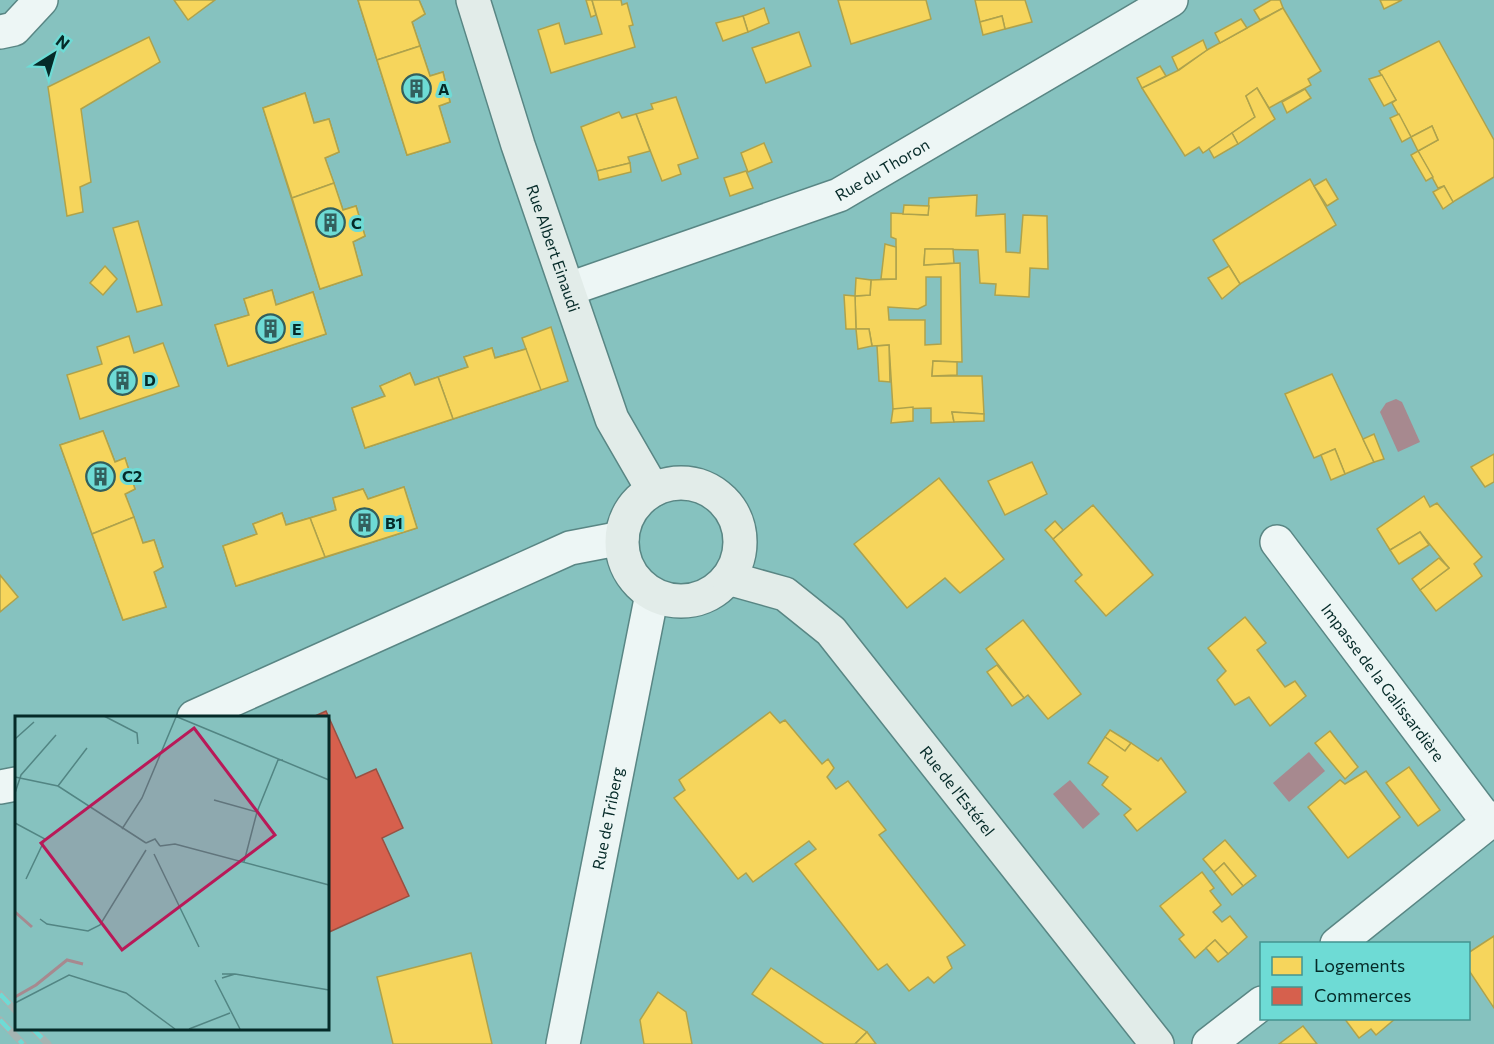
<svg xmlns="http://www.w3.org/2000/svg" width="1494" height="1044" font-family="Commissioner,sans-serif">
	<rect width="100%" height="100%" fill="#86c2bf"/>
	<g fill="#a7898f">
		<path d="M1396 399 1402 402 1420 442 1398 452 1380 412 1386 403Z"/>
		<path d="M1309 752 1325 771 1289 802 1273 783Z"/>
		<path d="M1070 780 1100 814 1083 829 1053 794Z"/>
	</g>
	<g fill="#f6d55c" stroke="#aea24c" stroke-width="1.5" fill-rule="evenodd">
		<path d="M174 0H215L188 20Z"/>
		<path d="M358 0H419L425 14 412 22 430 76 443 72 450 102 439 106 450 142 407 155Z"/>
		<path d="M358 0H419L425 14 412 22 420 46 377 60Z"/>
		<path d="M586 0H592L596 15 591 17Z"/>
		<path d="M592 0H621L622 5 627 3 633 25 629 26 635 47 551 73 538 30 559 23 565 44 602 34Z"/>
		<path d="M838 0H926L931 19 851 44Z"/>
		<path d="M975 0H1025L1032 22 1005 29 1002 16 980 22Z"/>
		<path d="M1271 0H1280L1283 8 1260 20 1254 10Z"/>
		<path d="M1380 0H1402L1384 9Z"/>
		<path d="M764 8 769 23 748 32 743 16Z"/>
		<path d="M1283 8 1321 71 1308 79 1311 85 1269 108 1257 88 1246 96 1255 117 1203 153 1199 147 1185 156 1142 88 1179 70 1207 50Z"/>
		<path d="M743 16 748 32 723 41 716 23Z"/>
		<path d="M1002 16 1005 29 983 35 980 22Z"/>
		<path d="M1241 19 1247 28 1220 43 1215 33Z"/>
		<path d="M799 32 811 66 766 83 752 48Z"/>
		<path d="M149 37 160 62 81 109 91 182 80 187 83 212 67 216 48 87Z"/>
		<path d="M1203 40 1207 50 1178 70 1172 57Z"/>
		<path d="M1439 41 1494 140V177L1453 202 1444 186 1438 188 1418 151 1438 140 1432 126 1411 137 1392 103 1396 100 1379 71Z"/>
		<path d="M420 46 430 76 443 72 450 102 439 106 450 142 407 155 377 60Z"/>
		<path d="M1160 66 1166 76 1142 88 1137 78Z"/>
		<path d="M1382 75 1396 100 1384 106 1369 79Z"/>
		<path d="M1257 88 1275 119 1238 144 1232 133 1255 117 1246 96Z"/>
		<path d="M1305 89 1311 98 1287 113 1282 102Z"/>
		<path d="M305 93 314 123 329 119 339 152 325 158 343 210 356 206 365 236 353 242 362 275 320 289 263 108Z"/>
		<path d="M305 93 314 123 329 119 339 152 325 158 334 183 292 198 263 108Z"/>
		<path d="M676 97 698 158 678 165 681 174 662 181 636 114 653 109 651 104Z"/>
		<path d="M619 112 622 118 636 114 650 151 628 157 630 163 597 171 581 127Z"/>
		<path d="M1399 114 1411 137 1402 142 1390 118Z"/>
		<path d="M1432 126 1438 140 1418 151 1411 137Z"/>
		<path d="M1232 133 1238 144 1214 158 1209 149Z"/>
		<path d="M764 143 772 162 748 172 741 153Z"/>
		<path d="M1418 151 1433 177 1426 181 1411 155Z"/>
		<path d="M630 163 631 172 599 180 597 171Z"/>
		<path d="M746 171 753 188 730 196 724 178Z"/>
		<path d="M1310 179 1336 225 1240 284 1213 240Z"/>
		<path d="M1326 179 1338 199 1327 206 1314 186Z"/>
		<path d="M334 183 343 210 356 206 365 236 353 242 362 275 320 289 292 198Z"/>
		<path d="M1444 186 1453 202 1443 209 1433 192Z"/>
		<path d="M977 195 976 216 1005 214 1006 252 1020 253 1023 215 1047 216 1048 269 1030 268 1029 297 995 295 996 284 980 283 978 250 925 249 924 265 960 263 962 362 933 361 932 376H982L984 414 952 412 954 422 931 423V408L893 409 889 345 872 346 869 329H856L855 296 870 295 871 280 896 279V239L891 237V213L928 215 929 198ZM926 277H941V344L925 345V320H889L888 307 918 309 926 305Z"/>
		<path d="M904 205 929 206 928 215 903 214Z"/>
		<path d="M138 221 162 305 137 312 113 228Z"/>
		<path d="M885 244 896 247V279H881Z"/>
		<path d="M925 249H953L954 263 924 265Z"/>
		<path d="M105 266 117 279 103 295 90 283Z"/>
		<path d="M1229 266 1240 284 1222 299 1208 278Z"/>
		<path d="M856 278 871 280 870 295 855 296Z"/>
		<path d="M272 290 276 305 313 292 326 334 228 366 215 325 249 315 244 299Z"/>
		<path d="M272 290 276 305 313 292 326 334 228 366 215 325 249 315 244 299Z"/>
		<path d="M844 295 855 296 856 329H846Z"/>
		<path d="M551 327 568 381 365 448 352 408 385 396 380 386 410 373 415 385 438 377 468 367 464 357 492 348 495 358 526 349 522 338Z"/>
		<path d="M856 329H869L872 346 858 349Z"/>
		<path d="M129 336 134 353 163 343 179 386 80 419 67 375 102 364 97 347Z"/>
		<path d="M889 345 890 382 879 381 877 346Z"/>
		<path d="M492 348 495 358 526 349 541 390 453 419 438 377 468 367 464 357Z"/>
		<path d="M933 361 957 362V375L932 376Z"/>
		<path d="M410 373 415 385 438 377 453 419 365 448 352 408 385 396 380 386Z"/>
		<path d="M1332 374 1374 462 1345 474 1335 449 1314 458 1285 394Z"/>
		<path d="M913 407V421L891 423 893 409Z"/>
		<path d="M952 412 984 414V421L954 422Z"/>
		<path d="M103 431 115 462 125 458 135 489 125 494 143 543 154 540 163 567 154 572 166 607 123 620 60 445Z"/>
		<path d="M103 431 115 462 125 458 135 489 125 494 134 517 92 534 60 445Z"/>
		<path d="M1374 434 1384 459 1374 462 1363 439Z"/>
		<path d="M1335 449 1345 474 1331 480 1321 455Z"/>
		<path d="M1494 454V482L1485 487 1471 467Z"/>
		<path d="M1032 462 1047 494 1005 515 988 481Z"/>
		<path d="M939 478 1004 559 960 593 945 578 907 608 854 544Z"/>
		<path d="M404 487 417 528 236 586 223 546 257 534 253 524 282 513 286 525 336 510 333 498 363 489 368 499Z"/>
		<path d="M404 487 417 528 325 557 310 518 336 510 333 498 363 489 368 499Z"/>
		<path d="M1424 496 1430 507 1437 503 1482 557 1474 564 1482 576 1436 611 1420 590 1449 568 1420 532 1390 550 1377 529Z"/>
		<path d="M1093 505 1153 575 1106 616 1075 581 1082 575 1053 539Z"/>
		<path d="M282 513 286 525 310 518 325 557 236 586 223 546 257 534 253 524Z"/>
		<path d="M134 517 143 543 154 540 163 567 154 572 166 607 123 620 92 534Z"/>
		<path d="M1055 521 1063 530 1053 539 1045 530Z"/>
		<path d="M1420 532 1429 545 1399 564 1390 550Z"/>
		<path d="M1439 558 1449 568 1420 590 1412 579Z"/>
		<path d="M0 575 18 597 0 612Z"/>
		<path d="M1245 617 1266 643 1257 650 1285 687 1295 681 1306 696 1270 726 1249 697 1235 705 1217 680 1226 671 1208 648Z"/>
		<path d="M1023 620 1081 694 1048 719 1028 695 1024 698 986 649Z"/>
		<path d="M997 665 1024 698 1012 706 987 672Z"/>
		<path d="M770 712 780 723 785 720 822 764 828 759 834 768 827 777 836 789 848 781 886 830 879 835 965 945 947 957 952 968 934 983 928 977 909 991 887 964 878 970 795 864 816 849 809 841 753 882 746 873 738 879 674 798 685 790 679 780Z"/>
		<path d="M1110 730 1131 743 1125 751 1105 737Z"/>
		<path d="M1330 731 1358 767 1345 779 1315 743Z"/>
		<path d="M1105 737 1125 751 1131 743 1158 761 1161 758 1186 792 1137 831 1124 815 1131 809 1102 785 1108 777 1088 763Z"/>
		<path d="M1409 767 1440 810 1418 826 1386 783Z"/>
		<path d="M1366 771 1400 817 1348 858 1308 807 1340 780 1345 784Z"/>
		<path d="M1225 840 1256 876 1243 886 1224 863 1214 872 1203 859Z"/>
		<path d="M1224 863 1243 886 1232 895 1214 872Z"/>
		<path d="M1202 872 1214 888 1210 891 1221 905 1213 912 1222 922 1230 916 1247 937 1228 954 1215 940 1195 958 1179 939 1184 935 1160 906Z"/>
		<path d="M1494 936V1008L1468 969V953Z"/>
		<path d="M1215 940 1228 954 1218 962 1206 948Z"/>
		<path d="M471 953 492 1044H393L377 977Z"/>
		<path d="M771 968 867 1032 855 1044H824L752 994Z"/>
		<path d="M658 992 686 1012 692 1044H644L640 1020Z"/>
		<path d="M1344 1018H1396L1376 1035 1371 1029 1359 1038Z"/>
		<path d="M1303 1026 1317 1044H1279Z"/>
		<path d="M867 1032 876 1044H855Z"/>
	</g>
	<path fill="#d6604d" stroke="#975042" stroke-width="1.5" d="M326 711 356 778 376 769 403 828 382 838 409 896 327 933V717H313Z"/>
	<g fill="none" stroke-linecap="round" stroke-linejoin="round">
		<defs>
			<g id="street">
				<path d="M0 32 14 29 41 0"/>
				<path id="s1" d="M569 289 839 195 1171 0"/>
				<path id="s2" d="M1277 542 1488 822"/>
				<path d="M194 717 570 548 622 538"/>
				<path d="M0 787 16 784"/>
				<path d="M1337 944 1494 818"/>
				<path id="s3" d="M563 1044 652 594"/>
				<path d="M1209 1044 1262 1003"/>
			</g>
			<g id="secondary">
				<path id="s4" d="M473 0 518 145 612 419 653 490"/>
				<circle cx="681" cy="542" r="59"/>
				<path id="s5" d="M728 578 785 594 831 631 1157 1044"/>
			</g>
		</defs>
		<use href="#street" stroke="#598684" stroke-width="36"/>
		<use href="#secondary" stroke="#598684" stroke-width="36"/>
		<use href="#street" stroke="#edf6f5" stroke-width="33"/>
		<use href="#secondary" stroke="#e2ece9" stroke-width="33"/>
		<defs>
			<g id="rail">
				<path d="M0 994 16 1011"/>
				<path d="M0 1020 23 1044"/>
				<path d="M32 1028 48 1044"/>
			</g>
		</defs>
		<use href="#rail" stroke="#a5b4b2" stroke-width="7"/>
		<use href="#rail" stroke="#6edbd5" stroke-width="4.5" stroke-dasharray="14" stroke-linecap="butt"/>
	</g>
	<defs>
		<symbol id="building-ring" viewBox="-11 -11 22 22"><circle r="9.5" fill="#6edbd5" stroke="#325f5d" stroke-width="1.5"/><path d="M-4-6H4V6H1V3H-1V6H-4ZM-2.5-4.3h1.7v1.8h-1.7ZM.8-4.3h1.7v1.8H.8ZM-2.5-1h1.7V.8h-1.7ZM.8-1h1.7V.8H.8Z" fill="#325f5d"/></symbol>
	</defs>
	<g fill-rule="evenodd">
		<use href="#building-ring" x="400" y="72" width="33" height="33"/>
		<use href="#building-ring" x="314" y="206" width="33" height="33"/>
		<use href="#building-ring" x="254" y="312" width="33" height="33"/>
		<use href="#building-ring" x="106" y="364" width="33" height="33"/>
		<use href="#building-ring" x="84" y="460" width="33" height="33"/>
		<use href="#building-ring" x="348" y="506" width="33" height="33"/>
	</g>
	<g text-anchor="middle" stroke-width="6" stroke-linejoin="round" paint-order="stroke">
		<g font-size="16" font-weight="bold" fill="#052a28" stroke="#6edbd5" text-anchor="start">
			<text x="438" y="95">A</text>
			<text x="351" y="229">C</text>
			<text x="292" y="335">E</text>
			<text x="144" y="386">D</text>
			<text x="122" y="482">C2</text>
			<text x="385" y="529">B1</text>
		</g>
		<g font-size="16" fill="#052a28" stroke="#6edbd5">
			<text dy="6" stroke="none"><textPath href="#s1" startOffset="336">Rue du Thoron</textPath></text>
			<text dy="6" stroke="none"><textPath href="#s4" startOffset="261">Rue Albert Einaudi</textPath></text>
			<text dy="6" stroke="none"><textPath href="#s2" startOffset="176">Impasse de la Galissardière</textPath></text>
			<text dy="6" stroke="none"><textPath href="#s5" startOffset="322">Rue de l'Estérel</textPath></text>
			<text dy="6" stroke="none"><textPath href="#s3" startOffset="230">Rue de Triberg</textPath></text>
		</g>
	</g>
	<g transform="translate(15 716)">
		<rect width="314" height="314" fill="#86c2bf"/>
		<path fill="none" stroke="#a7898f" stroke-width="3" d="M0 196 17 211M0 281 21 269 52 244 68 248"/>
		<path fill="none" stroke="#528583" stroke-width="1.5" d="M89 0 122 17 123 28M160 0 314 64M0 23 19 6M0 61 43 70 131 127M43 70 72 32M0 77 6 59 41 19M199 84 242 96M0 107 30 123 11 163M107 113 127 82 161 1M131 127 140 123 145 130M145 130 160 128 314 169M139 138 184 231M229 146 242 96 263 44H268M25 203 32 208 73 215 85 209 131 134M207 258H220L207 262M220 258 314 274M200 264 225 313M0 287 54 259 111 277 160 313M174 313 215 297"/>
		<path fill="#b91958" fill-opacity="0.15" stroke="#b91958" stroke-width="3" d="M179 12 260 119 107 234 26 127Z"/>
		<rect width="314" height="314" fill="none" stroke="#052a28" stroke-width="3"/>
	</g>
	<rect x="1260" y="942" width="210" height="78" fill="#6edbd5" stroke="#449490" stroke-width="1.5"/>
	<rect x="1272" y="957" width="30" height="18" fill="#f6d55c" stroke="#449490" stroke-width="1.5"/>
	<text x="1314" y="972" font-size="18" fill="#052a28">Logements</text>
	<rect x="1272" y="987" width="30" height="18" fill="#d6604d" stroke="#449490" stroke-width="1.5"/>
	<text x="1314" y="1002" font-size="18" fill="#052a28">Commerces</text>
	<g transform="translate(54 54) rotate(37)" stroke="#6edbd5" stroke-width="4.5" paint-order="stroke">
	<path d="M0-4.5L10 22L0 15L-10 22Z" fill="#052a28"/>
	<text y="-9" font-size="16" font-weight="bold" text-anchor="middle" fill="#052a28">N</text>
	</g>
</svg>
